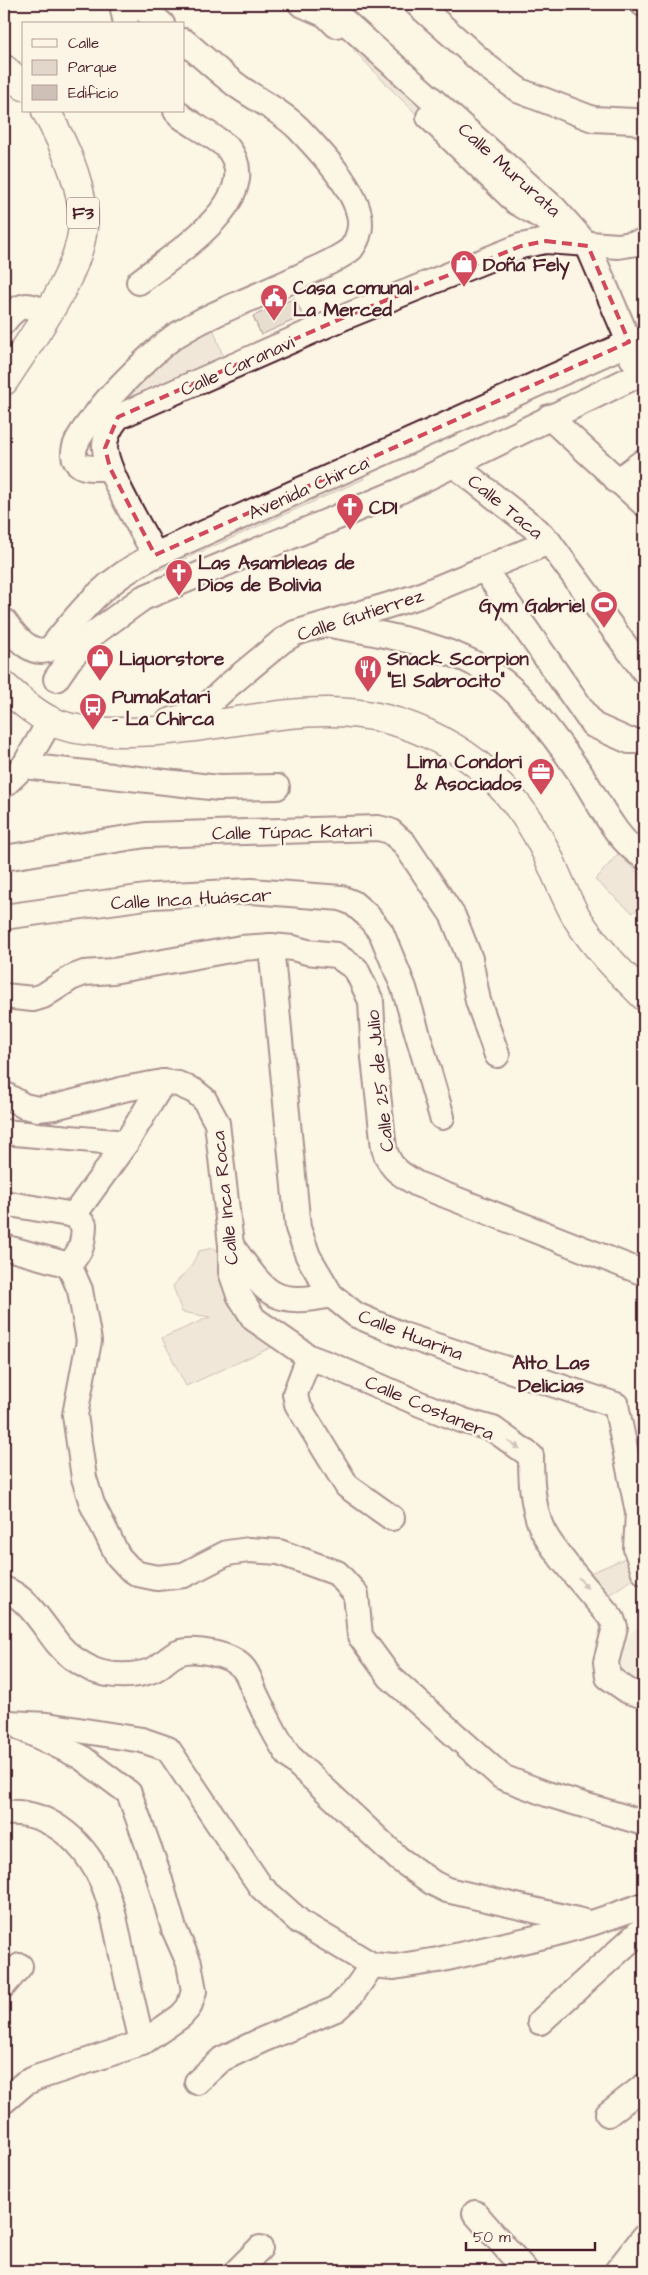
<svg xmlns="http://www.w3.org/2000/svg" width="648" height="2275" font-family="'Architects Daughter',sans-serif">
	<rect width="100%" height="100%" fill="#fcf5e5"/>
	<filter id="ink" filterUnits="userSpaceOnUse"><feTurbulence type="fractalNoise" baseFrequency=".02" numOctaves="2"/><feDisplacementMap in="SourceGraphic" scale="10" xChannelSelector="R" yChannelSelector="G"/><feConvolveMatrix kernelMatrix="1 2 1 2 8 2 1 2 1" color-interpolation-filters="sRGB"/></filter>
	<g filter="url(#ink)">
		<path fill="#eee5d7" d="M644 1622V1689L634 1685 614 1659 618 1643Z"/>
		<g fill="#e2d5ca" stroke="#967a7a">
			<path d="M323 4 528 215 527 223 390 88 354 50Z"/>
			<path d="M213 328 224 359 104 414C138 382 171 349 213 328Z"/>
			<path d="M362 476 364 479 160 570 158 564Z"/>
			<path d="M618 854 644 878V902L633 913 595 880Z"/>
			<path d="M213 1248 222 1256 242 1300 272 1347 186 1386 162 1338 210 1317 182 1312 173 1286 191 1266 199 1251Z"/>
			<path d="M631 1556 637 1576 607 1596 583 1576Z"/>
		</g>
		<path fill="#cfc0b7" stroke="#4a1f2b" d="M295 298 303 316 261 335 253 316Z"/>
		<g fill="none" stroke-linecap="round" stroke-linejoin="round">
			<defs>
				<g id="minor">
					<path d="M122 4 126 24"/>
					<path d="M137 4 162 24"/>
					<path d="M301 4 326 15 336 25"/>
					<path d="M325 4 555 209 588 246 629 342 632 358"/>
					<path d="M417 4 489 68 520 91 593 119 634 121 644 125"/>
					<path d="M643 4H644"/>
					<path d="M429 117 516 202 561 228"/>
					<path d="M139 282C171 256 269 198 227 147 221 141 192 124 182 117L176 111"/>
					<path d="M4 322C18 304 28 301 47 314"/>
					<path d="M549 417 644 504"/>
					<path d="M453 464 537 530 549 542 644 671"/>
					<path d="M110 468C102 467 88 470 80 465 62 452 89 424 97 413 111 393 155 350 175 336 217 309 267 294 311 271 324 265 340 258 351 249 354 245 358 237 359 232 368 200 319 150 298 128 281 111 259 101 239 87 220 73 202 56 184 41"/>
					<path d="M617 481 644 461"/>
					<path d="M155 555C142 530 108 475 105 449 104 437 111 426 118 417L347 316 521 246 546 241 618 246 644 242"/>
					<path d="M484 569 593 725 629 741H644"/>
					<path d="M4 621C14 635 32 659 51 648 84 606 106 580 155 555L644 336"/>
					<path d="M330 625C389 635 466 647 511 688 535 709 562 747 580 773 599 801 615 840 644 857"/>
					<path d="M56 679 69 660 93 634 143 598 398 492 644 372"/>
					<path d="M170 726 169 721 201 711 229 685 282 641 295 633 416 597 549 542"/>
					<path d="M24 766 219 788 277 787"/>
					<path d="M4 785 24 766 50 721"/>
					<path d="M4 858 146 835 378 828 390 831 404 843 453 916 470 959 478 1001 497 1055"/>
					<path d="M4 917 153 896 251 891 341 898 353 903 367 915 381 932 404 988 442 1117"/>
					<path d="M271 946 298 1228 308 1256 331 1295 356 1315 403 1335 616 1405 638 1512 636 1549 644 1572"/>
					<path d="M4 996 33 999 43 996 71 978 84 973 113 971 241 948 271 946 293 948 307 952 336 955 356 969 371 1001 374 1058 384 1148C390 1169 399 1173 417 1184L644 1273"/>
					<path d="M4 1094 24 1106 38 1109 55 1107 124 1089 163 1082 178 1084 194 1091 204 1099 217 1123 231 1245V1272L239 1295 254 1319 309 1357 333 1366 420 1404 464 1421 493 1429 531 1456C531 1479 532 1502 540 1524 549 1549 594 1596 612 1619L615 1627 606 1662 608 1677 628 1691 644 1696"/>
					<path d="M4 1132 126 1143"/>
					<path d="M4 1203 74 1215 84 1225C83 1244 82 1250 69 1265"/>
					<path d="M74 1215 126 1143 163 1082"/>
					<path d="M231 1245C265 1291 270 1308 331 1295"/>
					<path d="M4 1247 69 1265"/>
					<path d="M69 1265 80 1290 89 1341 75 1415 84 1478 92 1504 118 1556 129 1568 138 1574 157 1578 184 1575 227 1553 249 1550 279 1552 337 1573 356 1594 360 1636 390 1677 502 1777 547 1794 644 1823"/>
					<path d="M309 1357 295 1394 297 1404 347 1486 392 1518"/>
					<path d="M4 1589C29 1598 43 1626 59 1645 67 1655 81 1664 93 1670 111 1677 135 1677 153 1670 162 1666 168 1657 178 1653 194 1647 231 1654 243 1668 249 1674 252 1687 256 1695 266 1716 275 1736 289 1756L399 1859 433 1883 447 1890 590 1923"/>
					<path d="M9 1723 47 1725 142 1740 168 1749 261 1887 300 1922 372 1965 394 1967 438 1960 553 1934 592 1923 644 1905"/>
					<path d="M4 1813C51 1809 87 1845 104 1886 114 1910 118 1936 123 1960 129 1988 136 2015 142 2043"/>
					<path d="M4 1985 20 1966"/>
					<path d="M540 2022 644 1928"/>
					<path d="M197 2082 222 2059 262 2040 336 2009 353 1993 372 1965"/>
					<path d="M4 2101 25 2083 36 2078 142 2043 181 2016 189 2007 194 1991 189 1963 174 1929 157 1870 129 1793 81 1757 21 1728"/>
					<path d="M608 2114 644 2086"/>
					<path d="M475 2213 526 2271"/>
					<path d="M237 2271 260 2248"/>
					<path d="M617 2271 644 2237"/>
				</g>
				<g id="highway">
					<path d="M4 69 24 86"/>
					<path d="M4 381C32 337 89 264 83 211 78 174 63 143 46 111"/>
					<path d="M4 686C16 697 36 714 51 721 74 732 101 732 125 732 245 733 339 677 454 748 494 772 527 811 547 854 557 875 565 897 577 918 595 947 620 972 644 996"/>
				</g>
			</defs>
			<use href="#minor" stroke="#4a1f2b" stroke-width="28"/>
			<use href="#highway" stroke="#4a1f2b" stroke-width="31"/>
			<use href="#minor" stroke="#fcf5e5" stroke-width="24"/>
			<use href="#highway" stroke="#fcf5e5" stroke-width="28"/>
		</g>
		<defs><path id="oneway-solid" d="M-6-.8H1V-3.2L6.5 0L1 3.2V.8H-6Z" transform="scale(1.25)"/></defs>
		<g fill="#a38a88">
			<use href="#oneway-solid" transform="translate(514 1445) rotate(32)"/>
			<use href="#oneway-solid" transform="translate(583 1583) rotate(51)"/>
		</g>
	</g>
	<path d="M0 0H648V2275H0ZM546 241 588 246 629 342 155 555 110 468 105 448 118 417 347 316 521 246Z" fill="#fcf5e5" fill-opacity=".55" fill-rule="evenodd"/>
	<path fill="none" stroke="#d1495b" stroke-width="4" stroke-dasharray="10 6" stroke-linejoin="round" d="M546 241 588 246 629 342 155 555 110 468 105 448 118 417 347 316 521 246Z"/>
	<defs>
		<symbol id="shop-pin" viewBox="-11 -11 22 30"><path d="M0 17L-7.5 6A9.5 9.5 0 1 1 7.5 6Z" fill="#d1495b" stroke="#fcf5e5"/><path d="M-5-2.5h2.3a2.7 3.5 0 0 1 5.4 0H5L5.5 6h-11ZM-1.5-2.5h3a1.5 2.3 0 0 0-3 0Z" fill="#fff"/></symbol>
		<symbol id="civic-pin" viewBox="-11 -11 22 30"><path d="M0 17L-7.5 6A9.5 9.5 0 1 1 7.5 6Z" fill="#d1495b" stroke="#fcf5e5"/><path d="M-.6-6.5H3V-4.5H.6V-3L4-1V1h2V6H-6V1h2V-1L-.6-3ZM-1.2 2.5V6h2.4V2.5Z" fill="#fff"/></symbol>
		<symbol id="church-pin" viewBox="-11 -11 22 30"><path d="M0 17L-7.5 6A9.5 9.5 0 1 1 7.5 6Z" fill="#d1495b" stroke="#fcf5e5"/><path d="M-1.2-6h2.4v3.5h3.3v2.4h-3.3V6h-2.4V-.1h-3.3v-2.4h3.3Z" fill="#fff"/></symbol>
		<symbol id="stadium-pin" viewBox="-11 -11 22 30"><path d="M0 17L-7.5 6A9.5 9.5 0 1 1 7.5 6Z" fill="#d1495b" stroke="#fcf5e5"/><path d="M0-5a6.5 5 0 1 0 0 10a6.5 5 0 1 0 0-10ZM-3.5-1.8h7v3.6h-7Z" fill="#fff"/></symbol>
		<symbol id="restaurant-pin" viewBox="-11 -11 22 30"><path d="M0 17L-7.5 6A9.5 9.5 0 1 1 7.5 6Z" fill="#d1495b" stroke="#fcf5e5"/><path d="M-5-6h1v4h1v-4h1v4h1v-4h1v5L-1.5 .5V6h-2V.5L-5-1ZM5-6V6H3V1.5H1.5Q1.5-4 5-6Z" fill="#fff"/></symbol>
		<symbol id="bus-pin" viewBox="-11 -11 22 30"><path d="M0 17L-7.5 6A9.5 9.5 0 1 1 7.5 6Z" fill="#d1495b" stroke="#fcf5e5"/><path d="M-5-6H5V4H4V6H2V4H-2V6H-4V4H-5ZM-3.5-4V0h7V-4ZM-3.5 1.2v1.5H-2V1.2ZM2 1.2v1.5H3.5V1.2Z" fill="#fff"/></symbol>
		<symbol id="office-pin" viewBox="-11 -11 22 30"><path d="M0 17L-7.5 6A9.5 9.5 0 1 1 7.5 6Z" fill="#d1495b" stroke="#fcf5e5"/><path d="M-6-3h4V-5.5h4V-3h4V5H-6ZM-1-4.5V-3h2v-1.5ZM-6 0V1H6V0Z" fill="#fff"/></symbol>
	</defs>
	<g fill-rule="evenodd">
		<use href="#shop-pin" x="448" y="248" width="32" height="43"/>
		<use href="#civic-pin" x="258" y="282" width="32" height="43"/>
		<use href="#church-pin" x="334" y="491" width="32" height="43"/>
		<use href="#church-pin" x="163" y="557" width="32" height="43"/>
		<use href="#stadium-pin" x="588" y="589" width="32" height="43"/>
		<use href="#shop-pin" x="84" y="642" width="32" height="43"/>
		<use href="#restaurant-pin" x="352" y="653" width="32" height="43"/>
		<use href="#bus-pin" x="77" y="691" width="32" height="43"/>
		<use href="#office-pin" x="525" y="756" width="32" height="43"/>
	</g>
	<g text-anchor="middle" stroke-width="5" stroke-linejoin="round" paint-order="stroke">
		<rect fill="#fcf5e5" stroke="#7f5f63" stroke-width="1" x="67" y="197.5" width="32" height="31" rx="4"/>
		<g font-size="18" font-weight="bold" fill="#4a1f2b">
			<text x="83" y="219">F3</text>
		</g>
		<g font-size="19" fill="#4a1f2b" stroke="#fcf5e5">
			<text transform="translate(510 169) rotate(42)" y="7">Calle Mururata</text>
			<text transform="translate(237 365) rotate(-24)" y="7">Calle Caranavi</text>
			<text transform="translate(308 487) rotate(-24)" y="7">Avenida Chirca</text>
			<text transform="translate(506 506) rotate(39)" y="7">Calle Taca</text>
			<text transform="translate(360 614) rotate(-18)" y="7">Calle Gutierrez</text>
			<text transform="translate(292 831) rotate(-1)" y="7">Calle Túpac Katari</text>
			<text transform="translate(191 898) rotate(-3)" y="7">Calle Inca Huáscar</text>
			<text transform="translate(379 1081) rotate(-96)" y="7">Calle 25 de Julio</text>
			<text transform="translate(224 1198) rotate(-96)" y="7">Calle Inca Roca</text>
			<text transform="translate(411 1334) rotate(21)" y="7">Calle Huarina</text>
			<text transform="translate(430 1407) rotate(23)" y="7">Calle Costanera</text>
		</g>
		<g font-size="19" font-weight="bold" fill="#4a1f2b" stroke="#fcf5e5" text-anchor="start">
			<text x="483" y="271">Doña Fely</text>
			<text x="293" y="294">Casa comunal<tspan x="293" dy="22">La Merced</tspan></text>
			<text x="369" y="514">CDI</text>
			<text x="198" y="569">Las Asambleas de<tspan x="198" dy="22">Dios de Bolivia</tspan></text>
			<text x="585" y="612" text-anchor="end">Gym Gabriel</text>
			<text x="119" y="665">Liquorstore</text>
			<text x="387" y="665">Snack Scorpion<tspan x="387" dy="22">"El Sabrocito"</tspan></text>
			<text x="112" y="703">PumaKatari<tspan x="112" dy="22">- La Chirca</tspan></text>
			<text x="522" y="768" text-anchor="end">Lima Condori<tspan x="522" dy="22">&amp; Asociados</tspan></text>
		</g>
		<g font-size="20" font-weight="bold" fill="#4a1f2b" stroke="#fcf5e5">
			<text x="551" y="1369">Alto Las<tspan x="551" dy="23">Delicias</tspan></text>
		</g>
	</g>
	<rect width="648" height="2275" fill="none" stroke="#fcf5e5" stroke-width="20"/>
	<rect x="10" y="10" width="628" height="2255" fill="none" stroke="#4a1f2b" stroke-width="2" filter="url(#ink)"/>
	<rect x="22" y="22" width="162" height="90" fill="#fcf5e5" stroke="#b59f9b"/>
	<rect x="32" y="39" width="25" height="8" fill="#fcf5e5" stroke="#b59f9b"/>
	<text x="68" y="48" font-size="15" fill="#4a1f2b">Calle</text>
	<rect x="32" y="60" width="25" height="15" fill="#e2d5ca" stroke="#b59f9b"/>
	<text x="68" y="72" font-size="15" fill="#4a1f2b">Parque</text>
	<rect x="32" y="85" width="25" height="15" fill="#cfc0b7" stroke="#b59f9b"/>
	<text x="68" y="98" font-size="15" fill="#4a1f2b">Edificio</text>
	<path d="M466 2242v8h129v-8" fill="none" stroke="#4a1f2b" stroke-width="2.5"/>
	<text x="473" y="2242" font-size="15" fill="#4a1f2b" stroke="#fcf5e5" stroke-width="4" paint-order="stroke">50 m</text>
</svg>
